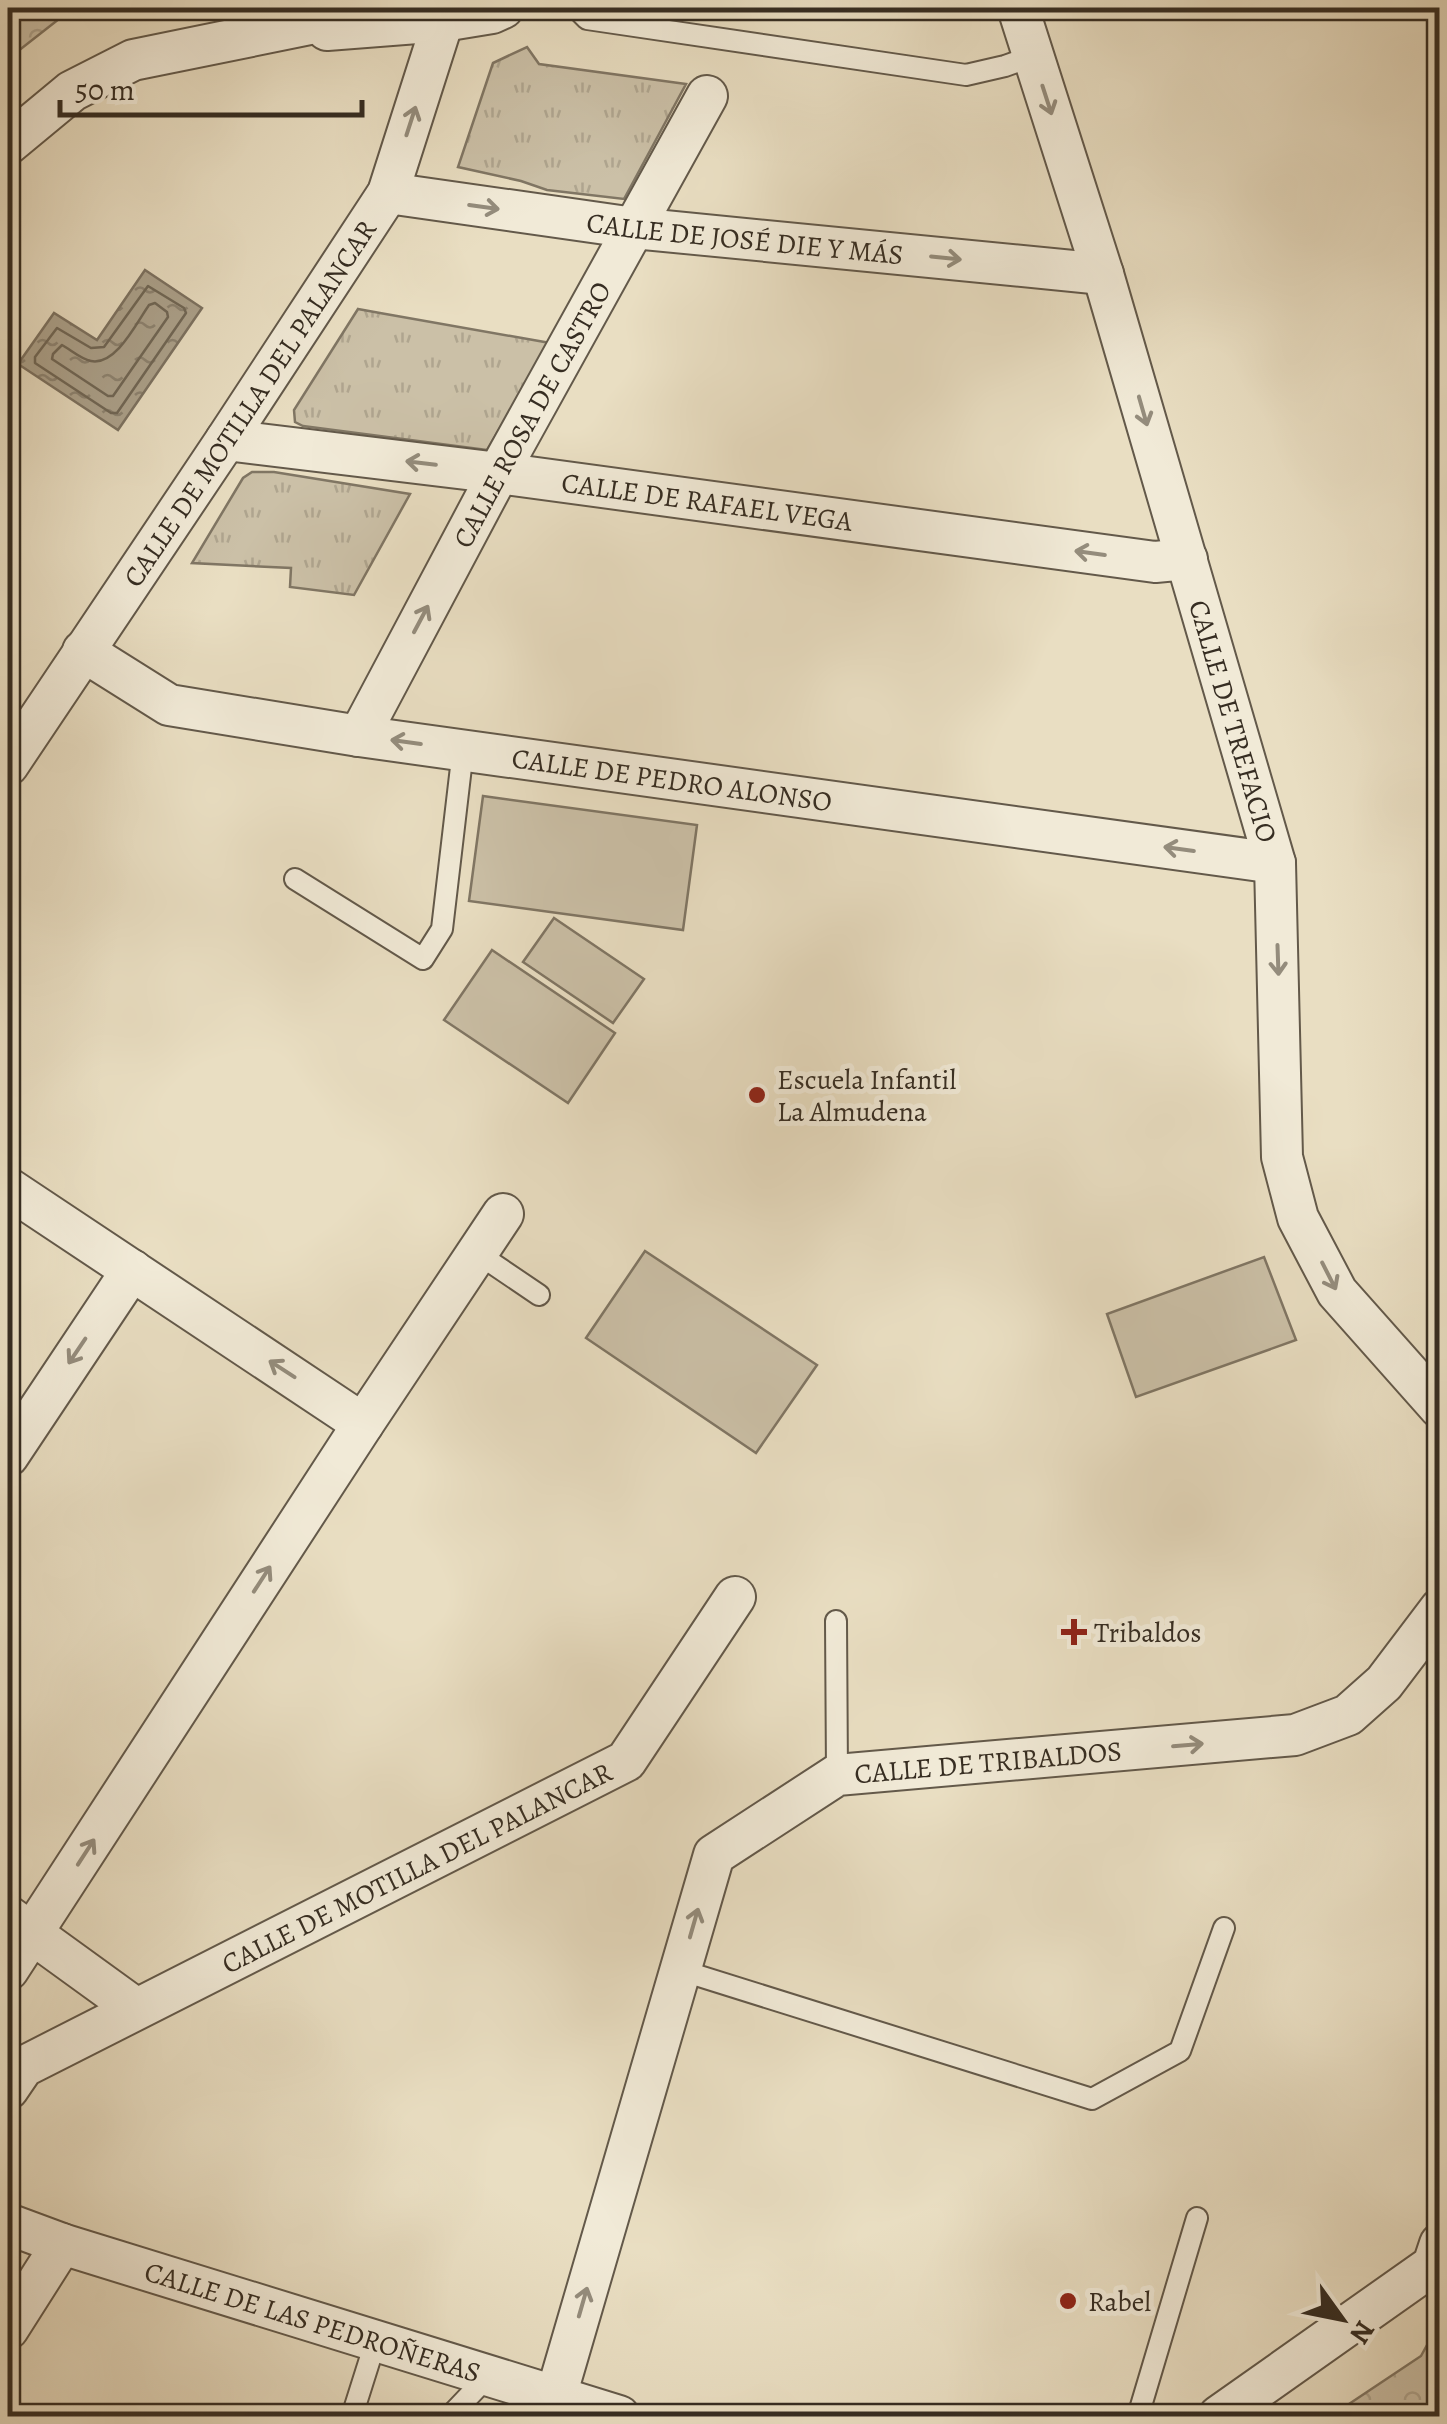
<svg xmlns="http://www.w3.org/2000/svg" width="1447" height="2424" font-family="Alegreya,serif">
	<defs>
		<pattern id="grass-tufts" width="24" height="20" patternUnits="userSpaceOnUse" patternTransform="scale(2.5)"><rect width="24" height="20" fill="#cbc0a7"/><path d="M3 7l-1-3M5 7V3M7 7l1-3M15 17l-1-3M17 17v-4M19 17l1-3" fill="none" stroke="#afa58f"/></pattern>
		<pattern id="forest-crowns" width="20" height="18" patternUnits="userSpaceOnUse" patternTransform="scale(2.5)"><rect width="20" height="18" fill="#cbc0a7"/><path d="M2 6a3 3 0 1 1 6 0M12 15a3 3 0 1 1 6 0" fill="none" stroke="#afa58f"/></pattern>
		<pattern id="water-ripples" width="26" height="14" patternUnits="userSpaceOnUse" patternTransform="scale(2.5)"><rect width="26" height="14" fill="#aca28c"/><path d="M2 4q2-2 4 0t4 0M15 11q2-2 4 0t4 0" fill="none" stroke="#8d8472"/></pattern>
	</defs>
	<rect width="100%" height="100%" fill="#e9dec2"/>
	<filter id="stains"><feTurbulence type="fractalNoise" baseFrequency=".002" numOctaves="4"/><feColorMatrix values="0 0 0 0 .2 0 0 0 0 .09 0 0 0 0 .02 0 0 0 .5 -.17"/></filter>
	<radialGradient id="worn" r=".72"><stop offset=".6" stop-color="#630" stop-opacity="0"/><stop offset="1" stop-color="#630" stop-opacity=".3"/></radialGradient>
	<g fill="url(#grass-tufts)" stroke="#807664" stroke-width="2.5">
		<path d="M527 47 539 64 686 84 624 199 547 190 521 181 458 167 493 63Z"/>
		<path d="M358 309 380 313 550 343 487 450 303 426 295 422 294 410Z"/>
		<path d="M252 472H274L410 494 354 595 290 587 291 568 192 563 243 478Z"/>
	</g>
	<g fill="url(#forest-crowns)" stroke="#807664" stroke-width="2.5">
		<path d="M8 8H73L8 59Z"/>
		<path d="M1439 2323V2416H1331L1421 2356Z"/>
	</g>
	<g fill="#cbc0a7" stroke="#807664" stroke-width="2.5">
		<path d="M483 796 697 825 683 930 469 901Z"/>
		<path d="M554 918 644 979 613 1023 523 962Z"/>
		<path d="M492 950 615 1033 568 1103 444 1020Z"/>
		<path d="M645 1251 817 1365 756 1453 586 1338Z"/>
		<path d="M1264 1257 1296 1340 1136 1397 1107 1314Z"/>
	</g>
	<path fill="url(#water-ripples)" stroke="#7d7362" stroke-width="2.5" d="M145 270 202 308 118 430 18 364 54 313 97 340Z"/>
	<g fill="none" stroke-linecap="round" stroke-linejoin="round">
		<g stroke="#716857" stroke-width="2.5">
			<path d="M148 286 184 308 186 313 117 413H111L35 363V357L57 328 91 348 104 347Z"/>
			<path d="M155 303 167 312 168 317 113 396H108L52 359 53 354 62 345C71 350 81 359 91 361 116 366 137 322 149 305Z"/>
		</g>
		<defs>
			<g id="service">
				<path d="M576 8 587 19 966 75 1005 66 1033 56"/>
				<path d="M295 879 423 959 442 929 463 750"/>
				<path d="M477 1253 539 1295"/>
				<path d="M836 1621 837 1775"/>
				<path d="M680 1970 1092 2099 1180 2051 1224 1928"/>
				<path d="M352 2416 376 2340"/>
				<path d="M450 2416 489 2375"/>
				<path d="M1138 2416 1197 2218"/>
			</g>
			<g id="minor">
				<path id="s1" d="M1018 8 1103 274 1275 863 1282 1157 1298 1218 1337 1292 1440 1408"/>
				<path d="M327 30 443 21 492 13 503 8"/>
				<path d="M8 144 72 91 133 60 320 22 359 8"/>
				<path id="s2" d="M388 193 634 228 1103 274"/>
				<path id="s3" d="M226 440 499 473 1155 562 1187 559"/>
				<path id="s4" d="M83 651 169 705 359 736 1275 863"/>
				<path id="s5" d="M359 736 506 459 707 96"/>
				<path id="s6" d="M8 765 226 440 388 193 443 21"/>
				<path d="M8 1188 363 1424"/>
				<path d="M8 1456 132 1270"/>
				<path d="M8 1916 135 2008"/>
				<path d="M8 1970 363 1424 503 1214"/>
				<path id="s7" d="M8 2089 23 2067 626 1761 735 1597"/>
				<path id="s8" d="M8 2224 62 2244 619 2416"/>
				<path d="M8 2329 62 2244"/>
				<path id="s9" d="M556 2396 714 1855 837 1775 1295 1735 1348 1715 1384 1683 1440 1609"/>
				<path d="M1219 2416 1433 2265 1440 2244"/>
			</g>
		</defs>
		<use href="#service" stroke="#63594a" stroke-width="24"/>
		<use href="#minor" stroke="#63594a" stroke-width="44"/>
		<use href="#service" stroke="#f1ead7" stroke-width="20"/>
		<use href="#minor" stroke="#f1ead7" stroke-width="40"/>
	</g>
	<defs><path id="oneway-shaft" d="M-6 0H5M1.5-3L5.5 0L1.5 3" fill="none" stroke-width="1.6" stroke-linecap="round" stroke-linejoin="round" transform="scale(2.5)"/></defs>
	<g stroke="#948c7c">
		<use href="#oneway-shaft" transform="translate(1047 100) rotate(72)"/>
		<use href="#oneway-shaft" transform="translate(411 121) rotate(-72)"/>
		<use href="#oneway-shaft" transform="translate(484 207) rotate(8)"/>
		<use href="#oneway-shaft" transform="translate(946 258) rotate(6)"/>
		<use href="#oneway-shaft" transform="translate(1143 411) rotate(74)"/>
		<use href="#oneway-shaft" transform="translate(421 463) rotate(-173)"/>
		<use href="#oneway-shaft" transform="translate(1090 553) rotate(-172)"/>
		<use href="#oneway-shaft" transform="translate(421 619) rotate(-62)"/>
		<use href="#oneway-shaft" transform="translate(406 742) rotate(-172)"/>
		<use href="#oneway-shaft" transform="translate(1179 849) rotate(-172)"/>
		<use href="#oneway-shaft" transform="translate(1278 960) rotate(88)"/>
		<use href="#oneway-shaft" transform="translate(1329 1276) rotate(63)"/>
		<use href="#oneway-shaft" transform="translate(77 1351) rotate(124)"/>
		<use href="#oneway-shaft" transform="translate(282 1369) rotate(-147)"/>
		<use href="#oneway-shaft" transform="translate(262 1579) rotate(-57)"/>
		<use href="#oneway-shaft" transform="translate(1188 1745) rotate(-5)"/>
		<use href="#oneway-shaft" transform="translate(86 1852) rotate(-57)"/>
		<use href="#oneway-shaft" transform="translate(694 1923) rotate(-74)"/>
		<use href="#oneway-shaft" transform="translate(583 2302) rotate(-74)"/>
	</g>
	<g fill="#8f2418" stroke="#f1ead7" stroke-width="4">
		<circle cx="757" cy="1095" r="10"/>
		<path d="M1069 1617h10v10h10v10h-10v10h-10v-10h-10v-10h10z"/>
		<circle cx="1068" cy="2301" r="10"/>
	</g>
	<g text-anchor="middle" stroke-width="10" stroke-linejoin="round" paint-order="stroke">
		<g font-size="28" fill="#362d22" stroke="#f1ead7">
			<text dy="10" stroke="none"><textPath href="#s2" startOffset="360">CALLE DE JOSÉ DIE Y MÁS</textPath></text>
			<text dy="10" stroke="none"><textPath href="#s6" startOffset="435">CALLE DE MOTILLA DEL PALANCAR</textPath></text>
			<text dy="10" stroke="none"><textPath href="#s5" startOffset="365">CALLE ROSA DE CASTRO</textPath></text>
			<text dy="10" stroke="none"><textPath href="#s3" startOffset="485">CALLE DE RAFAEL VEGA</textPath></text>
			<text dy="10" stroke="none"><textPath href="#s1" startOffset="745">CALLE DE TREFACIO</textPath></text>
			<text dy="10" stroke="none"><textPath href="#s4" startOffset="610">CALLE DE PEDRO ALONSO</textPath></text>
			<text dy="10" stroke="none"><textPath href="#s9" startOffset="862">CALLE DE TRIBALDOS</textPath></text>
			<text dy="10" stroke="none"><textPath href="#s7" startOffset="468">CALLE DE MOTILLA DEL PALANCAR</textPath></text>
			<text dy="10" stroke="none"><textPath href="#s8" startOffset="320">CALLE DE LAS PEDROÑERAS</textPath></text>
		</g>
		<g font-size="28" fill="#362d22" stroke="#f1ead7" text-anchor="start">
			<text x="777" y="1089">Escuela Infantil<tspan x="777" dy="32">La Almudena</tspan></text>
			<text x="1094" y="1642">Tribaldos</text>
			<text x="1088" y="2311">Rabel</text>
		</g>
	</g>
	<rect width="1447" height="2424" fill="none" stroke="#e9dec2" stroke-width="40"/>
	<rect x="10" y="10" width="1427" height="2404" fill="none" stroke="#362d22" stroke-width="5"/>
	<rect x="20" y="20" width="1407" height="2384" fill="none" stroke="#362d22" stroke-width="2.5"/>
	<g transform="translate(1342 2319) rotate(123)" stroke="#f1ead7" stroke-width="8" paint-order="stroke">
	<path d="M0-8L18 38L0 25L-18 38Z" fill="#362d22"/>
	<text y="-15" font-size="28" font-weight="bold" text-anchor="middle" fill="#362d22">N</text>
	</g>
	<path d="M60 100v15h302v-15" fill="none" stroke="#362d22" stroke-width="5"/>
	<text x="75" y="100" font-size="30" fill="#362d22" stroke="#f1ead7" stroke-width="8" paint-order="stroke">50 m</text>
	<rect width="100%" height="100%" filter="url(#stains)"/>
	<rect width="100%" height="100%" fill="url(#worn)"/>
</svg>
